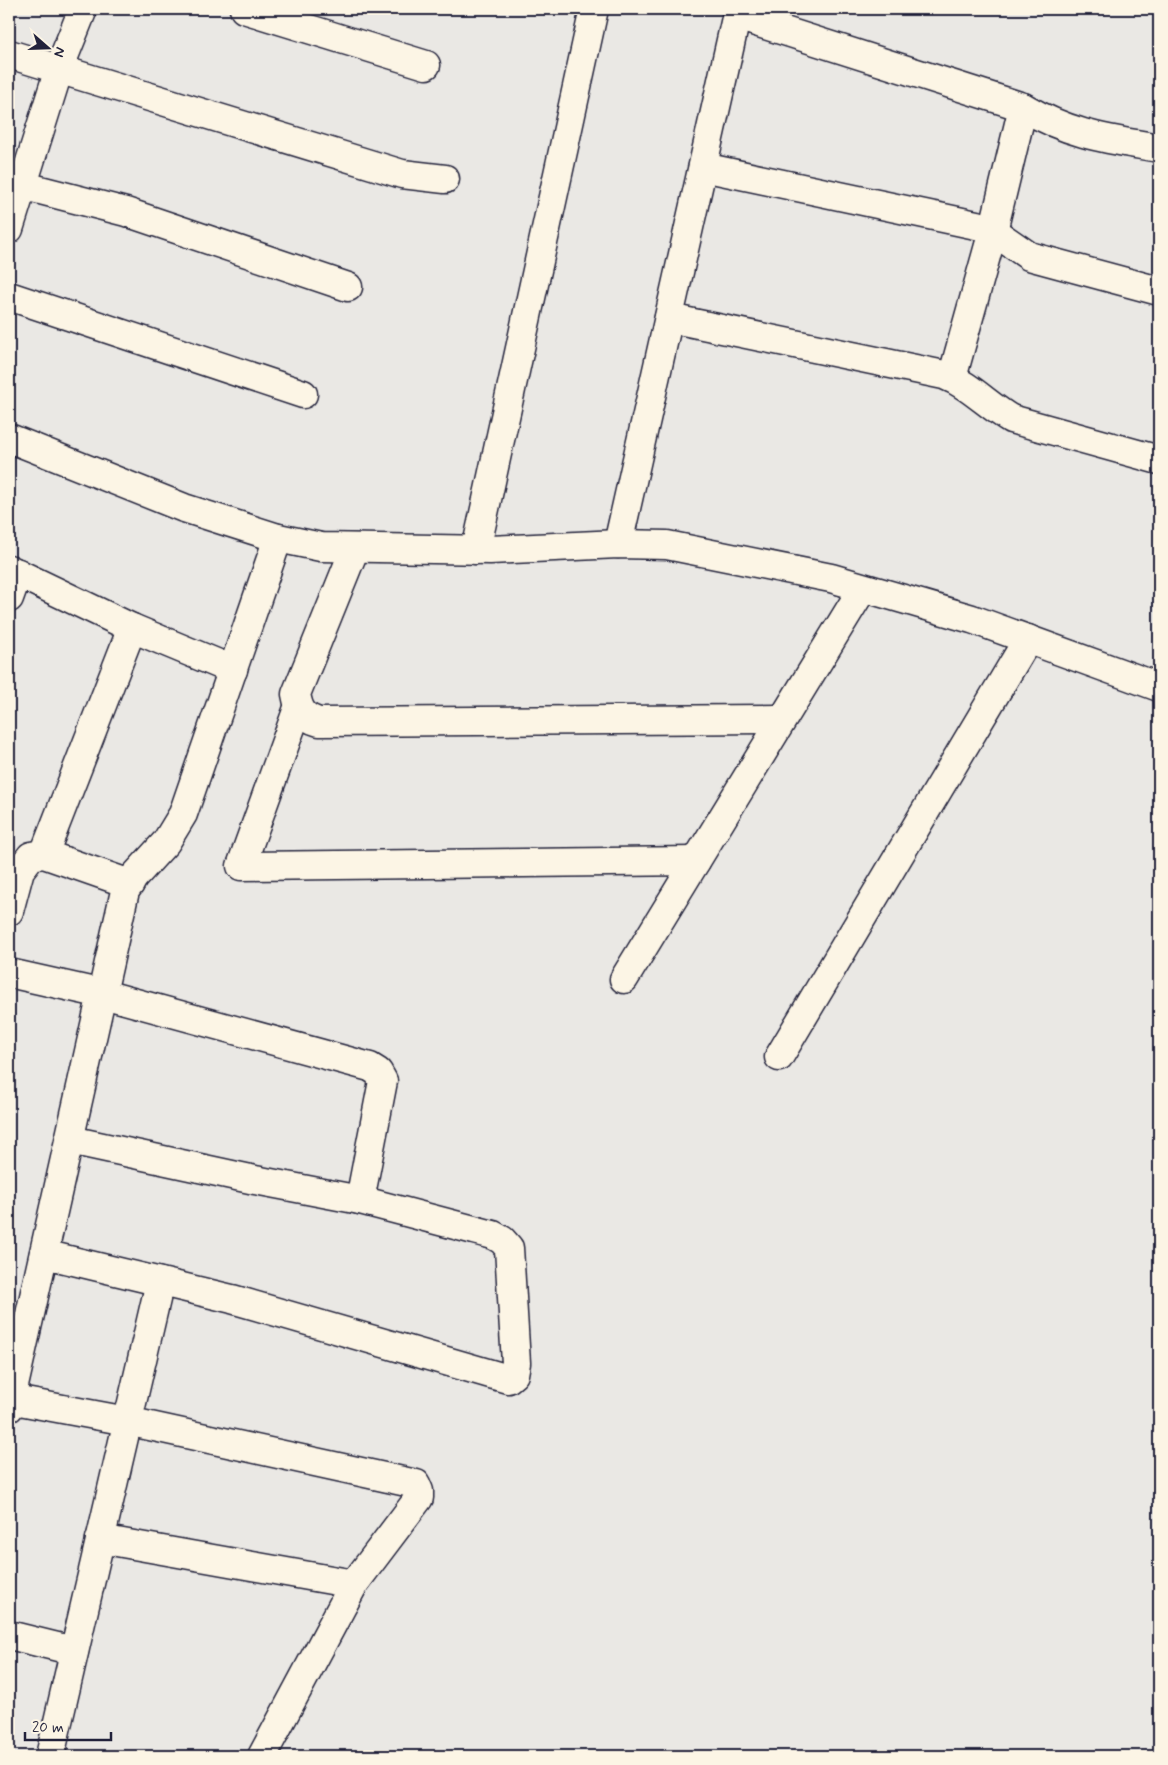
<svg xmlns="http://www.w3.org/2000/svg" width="1168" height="1765" font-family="Mynerve,sans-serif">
	<rect width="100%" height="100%" fill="#eae8e4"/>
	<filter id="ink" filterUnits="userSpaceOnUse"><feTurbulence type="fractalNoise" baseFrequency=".02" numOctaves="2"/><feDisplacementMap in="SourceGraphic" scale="10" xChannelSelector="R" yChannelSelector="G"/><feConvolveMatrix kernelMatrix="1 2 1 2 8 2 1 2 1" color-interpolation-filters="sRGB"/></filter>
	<g filter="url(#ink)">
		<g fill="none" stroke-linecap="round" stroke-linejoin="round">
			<defs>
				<g id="minor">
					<path d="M244 9 426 65"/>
					<path d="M737 16 1023 107C1071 135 1106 139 1159 148"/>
					<path d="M9 54 402 174 445 179"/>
					<path d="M703 167 981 226 993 231 1029 256 1159 291"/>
					<path d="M9 182 126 212 348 287"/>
					<path d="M9 229 59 69 83 9"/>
					<path d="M9 296 303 394"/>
					<path d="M669 318 944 375C970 385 987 405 1011 419L1159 460"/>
					<path d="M952 378 993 231 1023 107"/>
					<path d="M9 438 184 508 278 538 321 547 490 550 618 544 667 545 831 578 972 619 1159 687"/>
					<path d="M618 544 738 9"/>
					<path d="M355 548 296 694C299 711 303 717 319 722L782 719"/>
					<path d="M476 550 594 9"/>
					<path d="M9 569 132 628 233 670"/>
					<path d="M9 598 18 573"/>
					<path d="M298 708 241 866 696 861"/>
					<path d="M44 854 132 628"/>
					<path d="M9 911 20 870 31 856 44 854 130 884"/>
					<path d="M9 973 103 994 370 1067 378 1072 383 1081 360 1200"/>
					<path d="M624 979 863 588"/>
					<path d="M779 1057 1028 639"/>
					<path d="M44 1254 232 1299 508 1379 514 1374 516 1363 509 1248 502 1240 493 1235 360 1200 255 1180 70 1140"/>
					<path d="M9 1399 127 1421 416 1484 419 1491V1498L354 1584 262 1756"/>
					<path d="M9 1408 125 891 134 877 166 842 183 814 278 538"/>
					<path d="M100 1539 354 1584"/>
					<path d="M9 1635 74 1651"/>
					<path d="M50 1756 160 1282"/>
				</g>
			</defs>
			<use href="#minor" stroke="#22223b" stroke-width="31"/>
			<use href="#minor" stroke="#fcf5e5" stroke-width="28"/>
		</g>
	</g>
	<rect width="1168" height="1765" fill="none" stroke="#fcf5e5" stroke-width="30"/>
	<rect x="15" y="15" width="1138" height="1735" fill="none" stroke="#22223b" stroke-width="2" filter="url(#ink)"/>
	<g transform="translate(48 48) rotate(110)" stroke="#fcf5e5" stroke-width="4" paint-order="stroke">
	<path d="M0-4L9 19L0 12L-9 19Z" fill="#22223b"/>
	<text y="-8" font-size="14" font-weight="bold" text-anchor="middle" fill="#22223b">N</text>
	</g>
	<path d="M25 1732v8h86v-8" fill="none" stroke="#22223b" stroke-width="2.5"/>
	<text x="32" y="1732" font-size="15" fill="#22223b" stroke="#fcf5e5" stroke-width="4" paint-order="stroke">20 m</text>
</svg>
